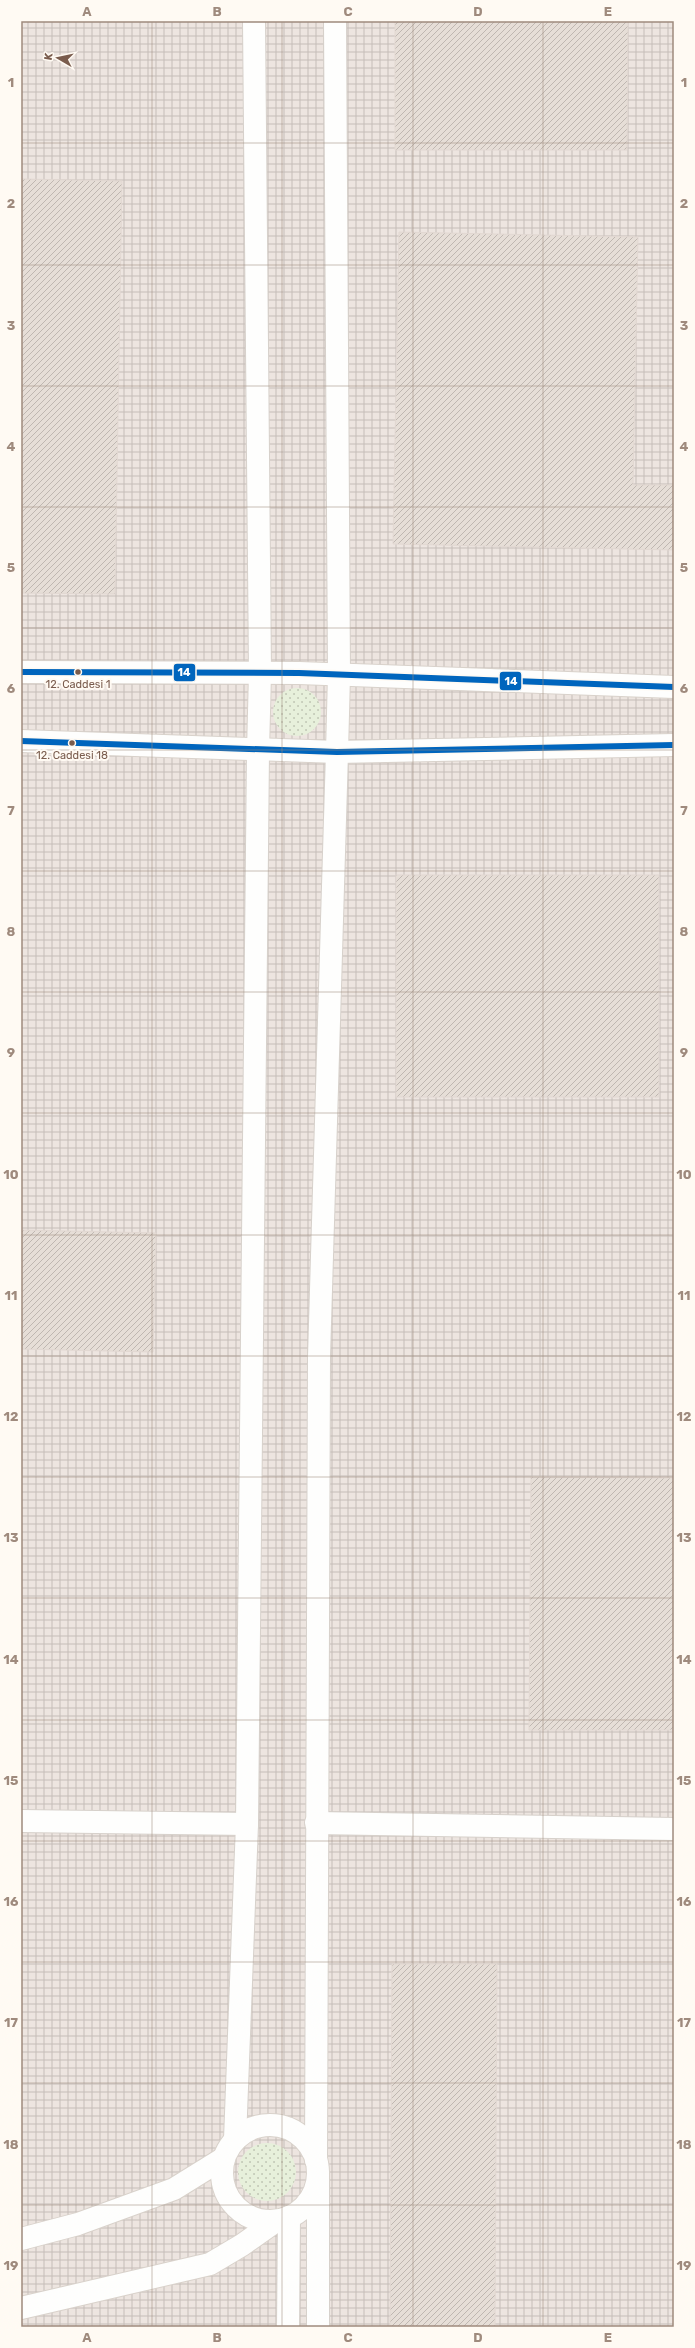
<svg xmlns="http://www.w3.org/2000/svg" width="695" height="2348" font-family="Rubik,sans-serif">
	<defs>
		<pattern id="industrial-grid" width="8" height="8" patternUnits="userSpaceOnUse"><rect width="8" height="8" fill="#ede5e0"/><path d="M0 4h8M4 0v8" fill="none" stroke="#c5bdb8"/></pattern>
		<pattern id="green-dots" width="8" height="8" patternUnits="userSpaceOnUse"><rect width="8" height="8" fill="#e7f0db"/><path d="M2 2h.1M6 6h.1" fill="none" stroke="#c0c6b4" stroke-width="1.8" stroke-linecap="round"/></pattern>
		<pattern id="building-hatch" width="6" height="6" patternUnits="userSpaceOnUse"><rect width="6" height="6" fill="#e6ded7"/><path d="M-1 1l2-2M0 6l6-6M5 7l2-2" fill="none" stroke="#bfb7b1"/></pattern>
	</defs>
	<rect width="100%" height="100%" fill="#f9f5f0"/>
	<rect fill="url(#industrial-grid)" x="21" y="21" width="653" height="2306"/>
	<g fill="url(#green-dots)">
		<circle cx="297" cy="712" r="24"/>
		<circle cx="267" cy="2172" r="29"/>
	</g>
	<g fill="url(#building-hatch)" stroke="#e2d8d2">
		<path d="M395 21H628L627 150H395Z"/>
		<path d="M21 179 122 181 115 594 21 593Z"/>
		<path d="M399 232 638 237 633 485H674V550L393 544Z"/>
		<rect x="396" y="875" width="263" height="222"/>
		<path d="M21 1230 156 1233 153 1352 21 1349Z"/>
		<path d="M531 1477 674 1478V1730H529Z"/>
		<path d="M392 1964H497L495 2327H390Z"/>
	</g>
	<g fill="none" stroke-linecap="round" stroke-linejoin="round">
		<defs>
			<g id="street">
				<path d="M254 21 260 673"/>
				<path d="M335 21 339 675"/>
				<path d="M21 1821 247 1824"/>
				<path d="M316 1823 674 1829"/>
				<path d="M235 2140 247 1824 258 751"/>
				<path d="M316 2160 319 1357 337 752"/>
				<path d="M288 2327 289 2217"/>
				<path d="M318 2327V2174"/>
			</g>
			<g id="secondary">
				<path d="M21 672 299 673 674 687"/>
				<path d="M21 741 337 752 674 745"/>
				<path d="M258 751 260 673"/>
				<path d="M337 752 339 675"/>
				<circle cx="270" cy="2173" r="48"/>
				<path d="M21 2239 78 2224 174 2189 224 2158"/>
				<path d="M21 2308 210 2264 242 2245 276 2221"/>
			</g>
		</defs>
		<use href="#street" stroke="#d7d1cb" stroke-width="24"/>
		<use href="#secondary" stroke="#d9d2cb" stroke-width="24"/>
		<use href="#street" stroke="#fefefd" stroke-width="22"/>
		<use href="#secondary" stroke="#fefefd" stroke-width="22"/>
		<defs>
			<g id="bus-1">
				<path d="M21 672 299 673 674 687"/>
				<path d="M21 741 337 752 674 745"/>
			</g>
		</defs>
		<use href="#bus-1" stroke="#fffaf3" stroke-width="9"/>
		<use href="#bus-1" stroke="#0065bd" stroke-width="6"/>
	</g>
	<path fill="none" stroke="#9f8a7d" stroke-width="1" stroke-opacity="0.55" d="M152 21V2327M282 21V2327M413 21V2327M543 21V2327M21 143H674M21 265H674M21 386H674M21 507H674M21 628H674M21 750H674M21 871H674M21 992H674M21 1113H674M21 1235H674M21 1356H674M21 1477H674M21 1598H674M21 1720H674M21 1841H674M21 1962H674M21 2083H674M21 2205H674"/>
	<g fill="#7a5c4d" stroke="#fffaf3" stroke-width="1.5">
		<circle cx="78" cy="672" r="3.5"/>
		<circle cx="72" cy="743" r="3.5"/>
	</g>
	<g text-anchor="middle" stroke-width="4" stroke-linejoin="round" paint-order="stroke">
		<g font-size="11" fill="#7a5c4d" stroke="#fffaf3">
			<text x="78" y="688">12. Caddesi 1</text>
			<text x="72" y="759">12. Caddesi 18</text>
		</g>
	</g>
	<g stroke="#fffaf3" stroke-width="1.5">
		<rect x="173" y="663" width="23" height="19" rx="4" fill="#0065bd"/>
		<rect x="499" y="671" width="23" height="20" rx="4" fill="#0065bd"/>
	</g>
	<g font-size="11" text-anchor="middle" font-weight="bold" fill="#fff">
		<text x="184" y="676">14</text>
		<text x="511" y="685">14</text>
	</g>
	<rect width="695" height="2348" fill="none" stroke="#fffaf3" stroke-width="44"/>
	<g transform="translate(58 58) rotate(279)" stroke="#fffaf3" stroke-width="3" paint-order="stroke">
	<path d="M0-3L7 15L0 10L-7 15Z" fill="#7a5c4d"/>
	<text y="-6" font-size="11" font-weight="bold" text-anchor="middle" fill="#7a5c4d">K</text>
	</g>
	<rect x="22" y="22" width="651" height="2304" fill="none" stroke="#9f8a7d" stroke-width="1.5"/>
	<g font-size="13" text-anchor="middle" font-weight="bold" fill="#9f8a7d">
		<text x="87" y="16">A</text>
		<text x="217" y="16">B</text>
		<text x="348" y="16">C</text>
		<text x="478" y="16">D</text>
		<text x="608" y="16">E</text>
		<text x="11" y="87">1</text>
		<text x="684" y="87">1</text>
		<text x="11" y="208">2</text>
		<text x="684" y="208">2</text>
		<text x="11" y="330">3</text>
		<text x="684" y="330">3</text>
		<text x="11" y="451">4</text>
		<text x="684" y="451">4</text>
		<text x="11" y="572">5</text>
		<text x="684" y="572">5</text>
		<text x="11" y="693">6</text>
		<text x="684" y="693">6</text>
		<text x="11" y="815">7</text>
		<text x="684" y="815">7</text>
		<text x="11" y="936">8</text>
		<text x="684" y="936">8</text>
		<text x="11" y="1057">9</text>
		<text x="684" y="1057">9</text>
		<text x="11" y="1179">10</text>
		<text x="684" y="1179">10</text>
		<text x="11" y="1300">11</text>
		<text x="684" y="1300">11</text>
		<text x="11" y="1421">12</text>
		<text x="684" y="1421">12</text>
		<text x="11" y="1542">13</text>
		<text x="684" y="1542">13</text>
		<text x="11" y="1664">14</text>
		<text x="684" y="1664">14</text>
		<text x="11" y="1785">15</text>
		<text x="684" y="1785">15</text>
		<text x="11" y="1906">16</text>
		<text x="684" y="1906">16</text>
		<text x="11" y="2027">17</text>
		<text x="684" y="2027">17</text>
		<text x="11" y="2149">18</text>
		<text x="684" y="2149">18</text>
		<text x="11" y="2270">19</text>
		<text x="684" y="2270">19</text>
		<text x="87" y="2342">A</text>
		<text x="217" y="2342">B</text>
		<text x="348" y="2342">C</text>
		<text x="478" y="2342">D</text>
		<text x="608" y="2342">E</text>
	</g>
</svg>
